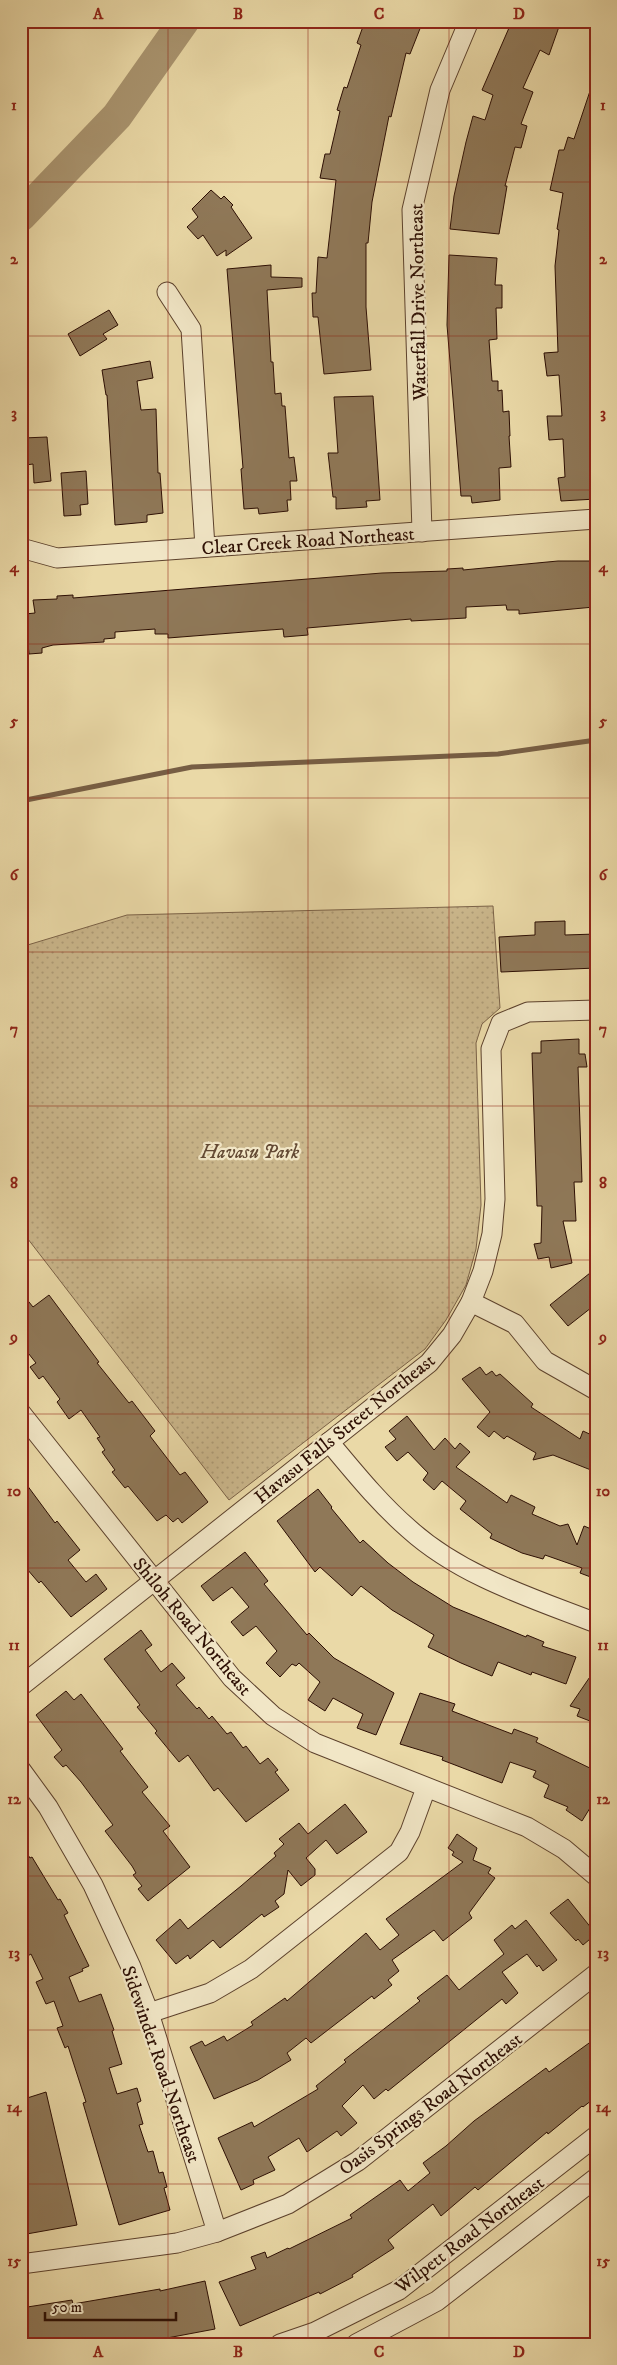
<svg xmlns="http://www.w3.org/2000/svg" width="617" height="2365" font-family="'IM FELL DW Pica',serif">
	<defs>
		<pattern id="park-dots" width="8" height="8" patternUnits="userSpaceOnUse" patternTransform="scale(1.25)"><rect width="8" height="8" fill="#cab68b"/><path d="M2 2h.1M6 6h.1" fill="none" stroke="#ae9b76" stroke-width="1.8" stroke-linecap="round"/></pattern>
	</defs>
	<rect width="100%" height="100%" fill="#ead9a7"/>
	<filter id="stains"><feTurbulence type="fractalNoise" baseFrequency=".004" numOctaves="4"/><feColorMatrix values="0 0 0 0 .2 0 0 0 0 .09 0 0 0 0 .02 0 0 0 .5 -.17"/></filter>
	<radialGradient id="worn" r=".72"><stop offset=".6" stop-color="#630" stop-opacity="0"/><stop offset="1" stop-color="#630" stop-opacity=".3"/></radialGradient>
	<path fill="url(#park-dots)" stroke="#7b6247" d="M493 906 500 1008 482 1024 476 1043 481 1205 476 1249 466 1285 446 1320 425 1349 229 1500 21 1230V947L127 915Z"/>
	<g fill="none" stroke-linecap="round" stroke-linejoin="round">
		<path stroke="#775e44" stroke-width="5" d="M21 801 192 767 498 754 596 740"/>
		<path stroke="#a9946f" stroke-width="31" d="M21 216 117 116 184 21"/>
	</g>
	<g fill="#8f7858" stroke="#2c0e03">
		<path d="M365 21H423L410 54 406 53 391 117 389 116 372 202 368 243H366V307L371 370 324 374 318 317H313L312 293H316L318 257 327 258 336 180 320 178 325 154H330L340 111 337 110 344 87 347 88 361 45 357 43Z"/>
		<path d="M512 21H561L549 55 540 50 523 88 533 92 521 124 527 126 521 148 515 147 505 186H507L499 234 450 229 454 196 466 142 473 116 485 120 493 95 482 90Z"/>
		<path d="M593 82H596V266H593L596 329V499L561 501 558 478 565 477 563 439 549 440 547 416H562L559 375 547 376 544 353 558 352 555 266 559 230 557 229 563 193 550 190 559 150H564L568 137 574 139Z"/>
		<path d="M211 190 221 199 224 196 233 205 231 207 252 238 226 256V250L217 256 203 235 198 239 187 227 198 217 192 209Z"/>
		<path d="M449 255 497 258 495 285H502V308H496L497 339 489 340 492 381H498V391L502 390 503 412 509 411 510 436H509L511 467 499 468 500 500 472 503 471 496H461L447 325Z"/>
		<path d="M271 265V277L302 278V287L267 290 271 362H273L275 394 281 393 282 406H285L289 458 294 457 297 481H290L291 500H287L288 511 259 514 258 508 244 509 241 469 243 468 227 269Z"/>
		<path d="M109 310 118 325 103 334 107 339 80 356 68 334Z"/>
		<path d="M150 361 153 378 137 381 141 410 156 409 158 473H160L163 513 147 515V522L115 525 107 395H106L102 370Z"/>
		<path d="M373 396 380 500 366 501 367 507 336 509V497H333L328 453H338L334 397Z"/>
		<path d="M47 437 51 481 34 483 33 464 26 465 23 438Z"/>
		<path d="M86 471 88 504 80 505 81 515 64 516 61 473Z"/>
		<path d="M558 561H591L594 607 519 614V610H507L506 605 466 607V618L411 621V619L307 628 308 635 284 637 283 629 168 638V634H155V629L115 632V638L104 639V642L53 645 42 648V653L29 654 25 614 35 613 33 600 57 599V596L73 595V598L382 573 447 571V569L463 568V570Z"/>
		<path d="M565 921V935L596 934V968L501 972 499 937 535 935V922Z"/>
		<path d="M579 1039V1054H585L587 1067H578L582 1182H574L576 1221H563L572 1263 551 1268 549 1257 538 1259 534 1244 541 1243 542 1206H537L532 1053H541V1041Z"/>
		<path d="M590 1273 596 1280V1304L568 1326 550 1305Z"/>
		<path d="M21 1292 33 1307 49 1295 99 1362 97 1363 129 1403 132 1401 155 1431 150 1436 180 1475 185 1472 208 1502 182 1523 178 1518 173 1522 166 1515 157 1521 128 1486 125 1488 112 1472 115 1470 102 1452 105 1450 97 1438 100 1437 81 1410 69 1419 57 1402 60 1399 43 1376 39 1379 30 1367 36 1363 21 1344Z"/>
		<path d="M480 1367 486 1375 492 1371 496 1376 500 1374 533 1404 531 1407 580 1439 583 1431 596 1437V1472L553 1455 533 1460 536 1453 507 1436 504 1439 494 1431 489 1437 477 1427 490 1412 462 1379Z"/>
		<path d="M407 1416 434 1450 445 1438 455 1449 460 1443 470 1452 456 1467 507 1503 511 1495 535 1507 532 1514 560 1526 568 1524 577 1545 584 1526 596 1531V1579L580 1573 582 1568 545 1555 543 1559 522 1553 490 1538 492 1534 460 1509 466 1501 442 1481 434 1490 423 1480 428 1473 408 1452 397 1461 385 1447 396 1439 389 1431Z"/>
		<path d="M21 1477 55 1523 57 1521 80 1550 68 1560 86 1582 96 1574 107 1589 71 1617 41 1581 39 1583 21 1562Z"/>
		<path d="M318 1489 332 1507 331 1508 360 1543 363 1540 388 1563 413 1582 453 1607 526 1637 527 1635 544 1642 542 1646 576 1657 566 1684 532 1672 531 1675 498 1662 492 1676 461 1663 428 1647 434 1635 392 1610 361 1586 352 1596 320 1567 315 1572 277 1521Z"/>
		<path d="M245 1552 268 1581 264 1584 307 1635 309 1633 334 1658 394 1693 376 1735 357 1728 363 1714 333 1698 325 1711 308 1700 320 1682 299 1663 296 1666 292 1664 280 1677 266 1663 277 1651 256 1626 243 1636 231 1622 249 1607 232 1587 213 1601 201 1586Z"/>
		<path d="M141 1630 152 1645 145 1650 161 1672 172 1663 185 1678 176 1685 197 1709 199 1707 209 1719 212 1716 227 1734 231 1732 243 1748 246 1746 260 1764 268 1758 278 1770 275 1772 289 1790 246 1822 218 1788 214 1791 188 1755 179 1762 155 1733 157 1731 137 1707 140 1705 104 1659Z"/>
		<path d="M596 1668V1709L590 1721 577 1716 580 1709 570 1706Z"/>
		<path d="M66 1691 74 1700 81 1694 123 1749 120 1751 148 1787 142 1792 170 1826 163 1831 190 1867 148 1901 138 1889 142 1886 133 1875 136 1873 132 1866 105 1831 113 1825 81 1782 66 1765 63 1767 54 1757 62 1750 36 1715Z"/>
		<path d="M420 1693 455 1704 452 1711 512 1734 514 1729 538 1738 536 1742 596 1771V1812L590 1808 582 1821 566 1810 568 1807 544 1797 549 1785 533 1777 536 1771 510 1762 502 1783 442 1760 443 1757 400 1744Z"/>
		<path d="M345 1804 367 1832 337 1854 326 1840 306 1858 315 1869V1875L301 1886 288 1870 284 1894 275 1901 279 1907 264 1917 262 1914 220 1948 213 1940 190 1959 188 1955 176 1964 156 1940 180 1919 188 1929 241 1886 276 1856 274 1853 284 1844 279 1839 299 1823 308 1834Z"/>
		<path d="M457 1834 477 1848 473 1860 491 1868 488 1873 495 1878 469 1913 472 1918 443 1941 434 1930 392 1960 399 1971 388 1980 392 1985 374 1999 372 1996 311 2043 306 2038 287 2053 291 2060 258 2080 214 2099 190 2047 202 2041 205 2046 224 2036 227 2041 253 2025 251 2022 285 1998 287 2001 366 1933 380 1950 399 1935 386 1919 463 1862 452 1855 454 1852 448 1848Z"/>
		<path d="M21 1844 30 1858 32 1857 58 1900 60 1899 68 1913 64 1915 89 1966 82 1969 83 1971 69 1977 79 2002 101 1994 114 2030 112 2031 122 2064 109 2068 117 2094 137 2088 141 2101 137 2103 143 2124 139 2125 148 2152 153 2151 159 2173 163 2172 167 2187 164 2188 170 2210 119 2225 83 2103 86 2102 68 2046 65 2048 57 2028 63 2026 54 2001 46 2004 36 1982 43 1979 31 1954 26 1957 21 1948Z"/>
		<path d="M568 1899 596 1934 583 1945 578 1939 576 1941 550 1913Z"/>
		<path d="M526 1920 557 1960 543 1971 539 1965 537 1967 527 1954 502 1972 518 1993 506 2004 502 1999 388 2091 386 2089 374 2099 363 2085 342 2106 357 2123 341 2136 337 2131 307 2152 299 2138 268 2157 275 2170 253 2180 254 2184 241 2190 218 2138 252 2122 254 2127 318 2089 316 2086 346 2062 344 2060 420 2001 417 1998 447 1975 459 1990 504 1954 494 1940 512 1925 515 1929Z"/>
		<path d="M596 2038V2097L583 2107 582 2106 548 2134 547 2132 478 2190 475 2187 441 2216 433 2204 388 2240 394 2248 352 2275 353 2277 320 2294 319 2292 240 2326 219 2282 256 2269 251 2257 265 2252 267 2258 288 2248 289 2249 352 2218 350 2215 400 2180 408 2191 430 2173 423 2163 446 2146 474 2121 546 2068 549 2072Z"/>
		<path d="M46 2092 77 2225 21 2235V2100Z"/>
		<path d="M205 2281 215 2329 135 2344H21V2308L72 2300 73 2304 160 2289V2291Z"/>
	</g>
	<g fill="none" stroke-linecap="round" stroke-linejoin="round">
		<defs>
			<g id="minor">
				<path d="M167 292 191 329 205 547"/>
				<path d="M422 532 412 210 440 90 469 21"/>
				<path d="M21 548 57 558 596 519"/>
				<path d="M471 1302 515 1324 545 1361 596 1390"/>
				<path d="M21 1413 232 1678 273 1716 315 1743 527 1827 564 1849 596 1876"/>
				<path d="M329 1442C355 1473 379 1503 409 1529 461 1576 532 1598 596 1623"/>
				<path d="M21 1686 429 1363 452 1335 471 1302 483 1271 492 1234 495 1199 491 1049 501 1023 528 1012 596 1010"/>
				<path d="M21 1770 48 1807 93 1885 131 1967 149 2013 217 2232"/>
				<path d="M149 2013 210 1993 251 1969 399 1852 410 1832 426 1788"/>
				<path d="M21 2264 177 2243 217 2232 288 2204 358 2161 596 1974"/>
				<path d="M280 2344 315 2332 399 2290 596 2136"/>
				<path d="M356 2344 437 2301 596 2178"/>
			</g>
		</defs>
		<use href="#minor" stroke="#5c412c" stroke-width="21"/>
		<use href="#minor" stroke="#f1e6c6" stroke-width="19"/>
	</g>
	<path fill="none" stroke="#8f2418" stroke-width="1" stroke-opacity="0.55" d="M168 21V2344M308 21V2344M449 21V2344M21 182H596M21 336H596M21 490H596M21 644H596M21 798H596M21 952H596M21 1106H596M21 1260H596M21 1414H596M21 1568H596M21 1722H596M21 1876H596M21 2030H596M21 2184H596"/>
	<g text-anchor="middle" stroke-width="4.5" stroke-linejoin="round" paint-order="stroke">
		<g font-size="19" fill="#2c0e03" stroke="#f1e6c6">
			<text transform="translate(417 302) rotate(-91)" y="7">Waterfall Drive Northeast</text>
			<text transform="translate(308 540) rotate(-4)" y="7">Clear Creek Road Northeast</text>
			<text transform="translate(344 1428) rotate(-39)" y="7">Havasu Falls Street Northeast</text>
			<text transform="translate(193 1626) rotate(50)" y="7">Shiloh Road Northeast</text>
			<text transform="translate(162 2064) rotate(71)" y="7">Sidewinder Road Northeast</text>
			<text transform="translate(430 2103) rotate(-37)" y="7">Oasis Springs Road Northeast</text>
			<text transform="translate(469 2234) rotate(-37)" y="7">Wilpett Road Northeast</text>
		</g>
		<g font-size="19" font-style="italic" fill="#634933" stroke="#f1e6c6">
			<text x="250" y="1158">Havasu Park</text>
		</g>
	</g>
	<rect width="617" height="2365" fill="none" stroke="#ead9a7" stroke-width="55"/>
	<path d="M45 2312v8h131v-8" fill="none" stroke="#2c0e03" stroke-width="2.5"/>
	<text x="52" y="2312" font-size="15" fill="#2c0e03" stroke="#f1e6c6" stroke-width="4" paint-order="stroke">50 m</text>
	<rect x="28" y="28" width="562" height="2310" fill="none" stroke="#8f2418" stroke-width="2"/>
	<g font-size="16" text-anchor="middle" font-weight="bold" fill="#8f2418">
		<text x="98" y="19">A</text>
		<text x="238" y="19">B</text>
		<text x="379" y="19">C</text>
		<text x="519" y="19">D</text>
		<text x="14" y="110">1</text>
		<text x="603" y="110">1</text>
		<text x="14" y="264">2</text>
		<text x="603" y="264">2</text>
		<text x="14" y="418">3</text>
		<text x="603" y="418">3</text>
		<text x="14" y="572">4</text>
		<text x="603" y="572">4</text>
		<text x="14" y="726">5</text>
		<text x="603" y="726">5</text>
		<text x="14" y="880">6</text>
		<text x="603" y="880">6</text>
		<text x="14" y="1034">7</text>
		<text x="603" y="1034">7</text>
		<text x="14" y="1188">8</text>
		<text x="603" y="1188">8</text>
		<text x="14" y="1342">9</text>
		<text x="603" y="1342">9</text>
		<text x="14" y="1496">10</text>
		<text x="603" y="1496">10</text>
		<text x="14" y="1650">11</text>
		<text x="603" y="1650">11</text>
		<text x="14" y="1804">12</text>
		<text x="603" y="1804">12</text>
		<text x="14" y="1958">13</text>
		<text x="603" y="1958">13</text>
		<text x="14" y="2112">14</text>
		<text x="603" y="2112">14</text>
		<text x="14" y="2266">15</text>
		<text x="603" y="2266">15</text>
		<text x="98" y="2357">A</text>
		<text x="238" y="2357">B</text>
		<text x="379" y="2357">C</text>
		<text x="519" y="2357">D</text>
	</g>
	<rect width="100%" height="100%" filter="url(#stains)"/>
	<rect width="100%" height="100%" fill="url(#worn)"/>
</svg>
